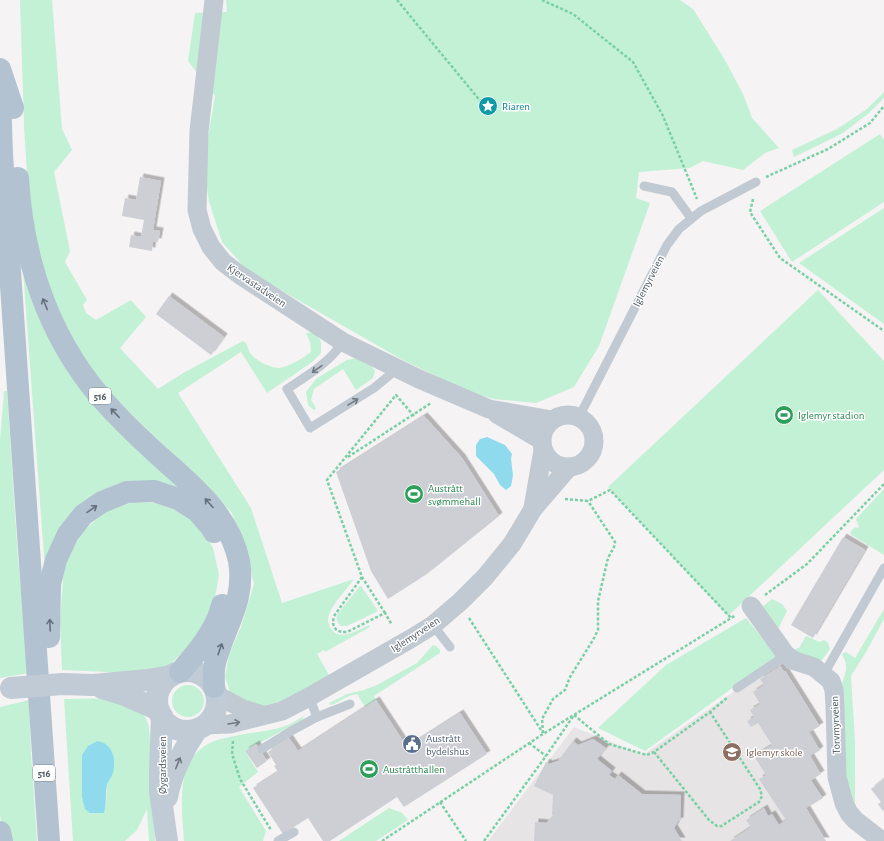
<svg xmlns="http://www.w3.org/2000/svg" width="884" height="841" font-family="'Alegreya Sans',sans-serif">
	<defs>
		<filter id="shadow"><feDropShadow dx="3.5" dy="-3.5" stdDeviation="0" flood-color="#0004"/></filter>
	</defs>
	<rect width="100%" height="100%" fill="#f5f3f3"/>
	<path fill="#e6e4e5" d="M776 662 821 724 809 733 822 749 810 757 821 772 812 779 824 797 805 810 825 841H488L574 727 643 755Z"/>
	<g fill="#c3f1d5" fill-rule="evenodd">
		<path d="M20 0H52L62 129 72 150 54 172 70 251 65 262 87 300 83 305 86 313 96 320 131 300 146 317 120 348 158 389 185 372 243 341C249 344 247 350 251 354 256 361 271 368 279 368 289 367 303 358 311 352L310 342 306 333 315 332 321 342V353L312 362 267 393 241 352 178 393 251 508 282 603 354 579C347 589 332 604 329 615 327 619 328 623 330 627 338 643 358 630 369 625L370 627 325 652 324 650 317 654 329 675C311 686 273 712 251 704 244 701 237 696 230 692L225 677 229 654 241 627 254 584 246 550 232 513 207 485 152 434 107 390 81 354 60 315 45 276 34 230 27 175 24 125Z"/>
		<path d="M226 0H680L693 9 725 60 744 96 752 118 779 148 765 153 743 170 703 161 690 168 639 172 636 198 650 203 599 346 574 387 536 403 494 399 469 392 401 359 249 272 222 242 209 201 203 166 215 96 188 61 195 13 227 12Z"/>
		<path d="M884 92V98L869 113 843 133 794 157 792 150 837 129 867 109Z"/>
		<path d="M880 134 884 140V202L792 262 760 211Z"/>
		<path d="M884 208V324L799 263Z"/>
		<path d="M23 270 50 332 187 488 92 499 45 570Z"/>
		<path d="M818 290 884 361V470L728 616 608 487Z"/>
		<path d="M356 358 370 364 375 371 373 378 356 390 343 369 314 389 311 400 316 408 314 410 308 405 306 392 317 378 347 360Z"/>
		<path d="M4 391H7L18 559 29 673 0 678V441Z"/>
		<path d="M884 489V555L852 535 850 532 855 527 857 528 859 527 856 519Z"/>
		<path d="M133 502 155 503 184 513 201 527 213 548 219 575 215 597 196 640 167 667 133 676 109 672 62 670 60 622 64 566 81 533 105 512Z"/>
		<path d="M360 586H361L378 611 347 626H341C337 623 336 620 337 615Z"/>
		<path d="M772 599 782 604 787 611 778 629 762 607Z"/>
		<path d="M884 609V619L866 652 851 676 855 742V809L846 783 841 690C843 674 851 670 842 654L846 652 855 658Z"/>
		<path d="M746 618 777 656 645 751 598 728 666 665Z"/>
		<path d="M806 636 820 642 824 640 828 643 830 649 821 661 794 654 797 648H799Z"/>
		<path d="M433 645 436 646 440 650V653L374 696 376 700 365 707 357 694C347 695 340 702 331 705L329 703 347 694 364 690 377 685 417 663Z"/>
		<circle cx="188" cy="701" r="16"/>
		<path d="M64 699C88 699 136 693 147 721 149 725 149 731 150 736L155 841H149L147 809 137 830 125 841H73ZM97 741 112 775 107 785 106 807 82 755 88 746Z"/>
		<path d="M29 700 31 753 37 841H6L0 816V707Z"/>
		<path d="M304 716 302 720 245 751 258 772 239 787 266 831 263 841H184C182 810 174 760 210 743 218 739 230 737 239 735 255 732 273 731 288 725 293 723 298 719 304 716Z"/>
		<path d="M389 808 402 813 408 820 376 841H339Z"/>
	</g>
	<g fill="#90daee">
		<path d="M487 437 505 445 512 454 511 459 513 475 511 486 506 490 500 485 494 474 476 456V445L480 439Z"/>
		<path d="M97 741C114 743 117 762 112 776 110 779 108 782 107 785 105 794 107 803 104 813H90L85 809 82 797V755L88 746Z"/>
	</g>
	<g fill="#cdcfd5" filter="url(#shadow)">
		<path d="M140 177 161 181 153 230 160 231 158 242 153 241 152 251 129 247 131 235 141 237 144 220 122 216 125 198 136 200Z"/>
		<path d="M169 296 224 337 211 355 156 314Z"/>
		<path d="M424 416 462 458 499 516 427 574 388 599 371 571 336 472Z"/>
		<path d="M843 537 865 550 813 638 791 625Z"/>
		<path d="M780 666 784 672 785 671 820 726 809 732 820 750 810 756 821 774 811 780 823 798 806 808 826 841H730L751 827 746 820 764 808 768 816 772 814 779 825 786 820 759 779 766 775 754 756 772 745 758 723 751 727 747 721 754 717 750 710 760 704 753 692 764 685 760 679Z"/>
		<path d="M376 700 407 747 460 713 487 754 404 807 397 797 330 841H323L308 818 283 834 253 788 278 772 274 766 276 765 268 752 289 738 298 751Z"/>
		<path d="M593 739 606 748 597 759 612 771 609 775 615 779 618 775 642 794 681 795 680 821H678L674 828 682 841H534L535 822 546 823 554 815H552L553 795 534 786 546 762 549 764 558 761 573 741 578 745Z"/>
		<path d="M256 744 267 761 257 768 245 751Z"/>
		<path d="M884 779V810L883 811 878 804 881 802 871 789Z"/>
	</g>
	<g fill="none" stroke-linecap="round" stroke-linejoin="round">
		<g stroke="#7ad0a6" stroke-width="2.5" stroke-dasharray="3 2" stroke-linecap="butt">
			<path d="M397 0 482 103"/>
			<path d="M542 0 573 14 633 62 663 116 697 199"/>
			<path d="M766 177 828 149 870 123 884 106"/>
			<path d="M753 199 750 212 780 258 884 331"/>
			<path d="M348 457 431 403"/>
			<path d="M565 499 588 501 610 490 731 618"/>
			<path d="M362 577 334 616C331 627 336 633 347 632L385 613 392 625"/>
			<path d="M765 595 807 564 884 484"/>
			<path d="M385 613 362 577 327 480 396 395 414 416"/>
			<path d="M469 618 543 733"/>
			<path d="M543 733 542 719 553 699 565 690 570 677 593 640 598 630V601L608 558 614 547 615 542 588 501"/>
			<path d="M233 741 232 754 240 779 271 830"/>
			<path d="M529 743 546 756"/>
			<path d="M654 752 709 820 717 826H722L726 823 759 802 762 796 760 789 710 712"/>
			<path d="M440 802 466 841"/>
			<path d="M382 841 543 734 736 615"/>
			<path d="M484 841 546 756 574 715 609 744 647 755 654 752 710 712 728 697"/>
		</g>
		<g stroke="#c1cad2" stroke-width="9">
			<path d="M644 186 672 192 691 218"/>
			<path d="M343 342C329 363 308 375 287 389L310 428 374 388 397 369"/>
			<path d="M579 417 667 245 679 229 701 211 756 182"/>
			<path d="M433 625 450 647"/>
			<path d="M824 674 884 568"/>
			<path d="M737 688 786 655"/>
			<path d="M309 697 317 717"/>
			<path d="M262 749 291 731 317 717 350 704"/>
			<path d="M278 841 294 832"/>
		</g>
		<g stroke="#c1cad2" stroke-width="19">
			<path d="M214 0 199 131 197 210 202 229 211 247 223 262 240 275 343 342 419 379 489 409 552 420"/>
			<path d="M497 414 541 440"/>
			<circle cx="568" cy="441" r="26"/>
			<path d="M533 508 543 450"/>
			<path d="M751 606 786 655 795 661 814 667 831 681 834 690 835 706 837 777 844 803 849 813 855 820 882 841"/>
			<path d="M217 695 243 709 263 715"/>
			<path d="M203 725 230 724 282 711 309 697 412 638 433 625 460 602 485 577 512 544 533 509 569 467"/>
		</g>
		<g stroke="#c1cbd6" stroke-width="22">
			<circle cx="187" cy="701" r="30"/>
			<path d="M93 685 148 680 171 676"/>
			<path d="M102 688 122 694 159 710"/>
			<path d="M162 716 160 771V792L167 841"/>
			<path d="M167 797C172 772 183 750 197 729"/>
		</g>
		<g stroke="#b3c2d1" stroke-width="22">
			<path d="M0 69 13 108"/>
			<path d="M0 95 2 154 49 841"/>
			<path d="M18 178C23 265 52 347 113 411 129 428 147 445 165 461 197 489 230 518 239 561 246 601 224 627 215 663 213 671 214 679 214 687"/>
			<path d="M49 637 50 584 56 560 68 534 83 515 102 502 127 492 154 491 178 499 197 511 211 527 214 532"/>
			<path d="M180 672C197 653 216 630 222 605"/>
			<path d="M0 832 2 841"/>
		</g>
		<path stroke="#c1cbd6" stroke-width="22" d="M11 688 62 684 93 685"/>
	</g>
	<defs><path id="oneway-shaft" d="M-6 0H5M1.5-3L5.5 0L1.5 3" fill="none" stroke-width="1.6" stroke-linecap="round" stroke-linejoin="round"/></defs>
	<g stroke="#64717d">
		<use href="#oneway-shaft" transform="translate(45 304) rotate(-112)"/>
		<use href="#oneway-shaft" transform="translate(115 413) rotate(-134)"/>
		<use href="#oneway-shaft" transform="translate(209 503) rotate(-132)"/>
		<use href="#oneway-shaft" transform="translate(92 509) rotate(-35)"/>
		<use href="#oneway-shaft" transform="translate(50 625) rotate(-92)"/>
		<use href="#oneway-shaft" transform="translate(220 649) rotate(-71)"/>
	</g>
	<g stroke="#6e7983">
		<use href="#oneway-shaft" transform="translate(317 369) rotate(145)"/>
		<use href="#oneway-shaft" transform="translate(353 402) rotate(-32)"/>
		<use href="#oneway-shaft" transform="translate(234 723) rotate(-9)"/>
	</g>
	<use stroke="#6e7984" href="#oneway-shaft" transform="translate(178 763) rotate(-68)"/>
	<defs>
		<symbol id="sight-disc" viewBox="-11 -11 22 22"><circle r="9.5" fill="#0f9aa8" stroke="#fff"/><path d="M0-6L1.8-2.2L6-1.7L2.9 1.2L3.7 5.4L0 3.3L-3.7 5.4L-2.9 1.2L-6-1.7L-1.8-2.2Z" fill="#fff"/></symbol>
		<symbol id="stadium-disc" viewBox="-11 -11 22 22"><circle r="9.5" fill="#2e9e5b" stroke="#fff"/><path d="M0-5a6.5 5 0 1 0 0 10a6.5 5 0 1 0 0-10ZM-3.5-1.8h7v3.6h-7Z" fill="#fff"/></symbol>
		<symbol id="civic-disc" viewBox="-11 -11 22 22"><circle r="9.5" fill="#5c6f8a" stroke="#fff"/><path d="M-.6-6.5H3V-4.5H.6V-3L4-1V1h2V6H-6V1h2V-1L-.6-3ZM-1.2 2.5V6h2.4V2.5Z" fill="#fff"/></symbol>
		<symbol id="school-disc" viewBox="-11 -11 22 22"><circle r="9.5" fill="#8d6e63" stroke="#fff"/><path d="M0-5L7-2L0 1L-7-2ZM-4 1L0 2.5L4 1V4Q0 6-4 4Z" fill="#fff"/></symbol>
	</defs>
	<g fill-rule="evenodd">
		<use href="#sight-disc" x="477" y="95" width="22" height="22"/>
		<use href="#stadium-disc" x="773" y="404" width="22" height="22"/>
		<use href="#stadium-disc" x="403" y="483" width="22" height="22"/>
		<use href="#civic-disc" x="401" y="733" width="22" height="22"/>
		<use href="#school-disc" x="721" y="741" width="22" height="22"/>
		<use href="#stadium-disc" x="358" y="758" width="22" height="22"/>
	</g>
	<g text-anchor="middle" stroke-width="3" stroke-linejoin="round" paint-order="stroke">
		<g fill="#fff" stroke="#808990" stroke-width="1">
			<rect x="89" y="388" width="22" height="16" rx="3"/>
			<rect x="33" y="765" width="22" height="16" rx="3"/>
		</g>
		<g font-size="10" font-weight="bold" fill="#4a5661">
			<text x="100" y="400">516</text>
			<text x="44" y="777">516</text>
		</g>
		<g font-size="11" fill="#0d838f" stroke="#fff" text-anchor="start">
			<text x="502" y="110">Riaren</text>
		</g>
		<g font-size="11" fill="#4a5661" stroke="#fff">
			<text transform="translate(648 281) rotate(-63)" y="4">Iglemyrveien</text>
			<text transform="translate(257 285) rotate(34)" y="4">Kjervastadveien</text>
			<text transform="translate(415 634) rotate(-33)" y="4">Iglemyrveien</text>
			<text transform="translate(835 725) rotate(-92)" y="4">Torvmyrveien</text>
			<text transform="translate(162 765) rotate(-90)" y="4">Øygardsveien</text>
		</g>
		<g font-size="11" fill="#27864d" stroke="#fff" text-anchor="start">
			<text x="798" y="419">Iglemyr stadion</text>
			<text x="428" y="492">Austrått<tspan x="428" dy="13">svømmehall</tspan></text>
			<text x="383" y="773">Austråtthallen</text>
		</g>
		<g font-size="11" fill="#4e5e75" stroke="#fff" text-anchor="start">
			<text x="426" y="742">Austrått<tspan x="426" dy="13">bydelshus</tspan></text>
		</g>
		<g font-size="11" fill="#785e54" stroke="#fff" text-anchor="start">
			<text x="746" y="756">Iglemyr skole</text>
		</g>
	</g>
</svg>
